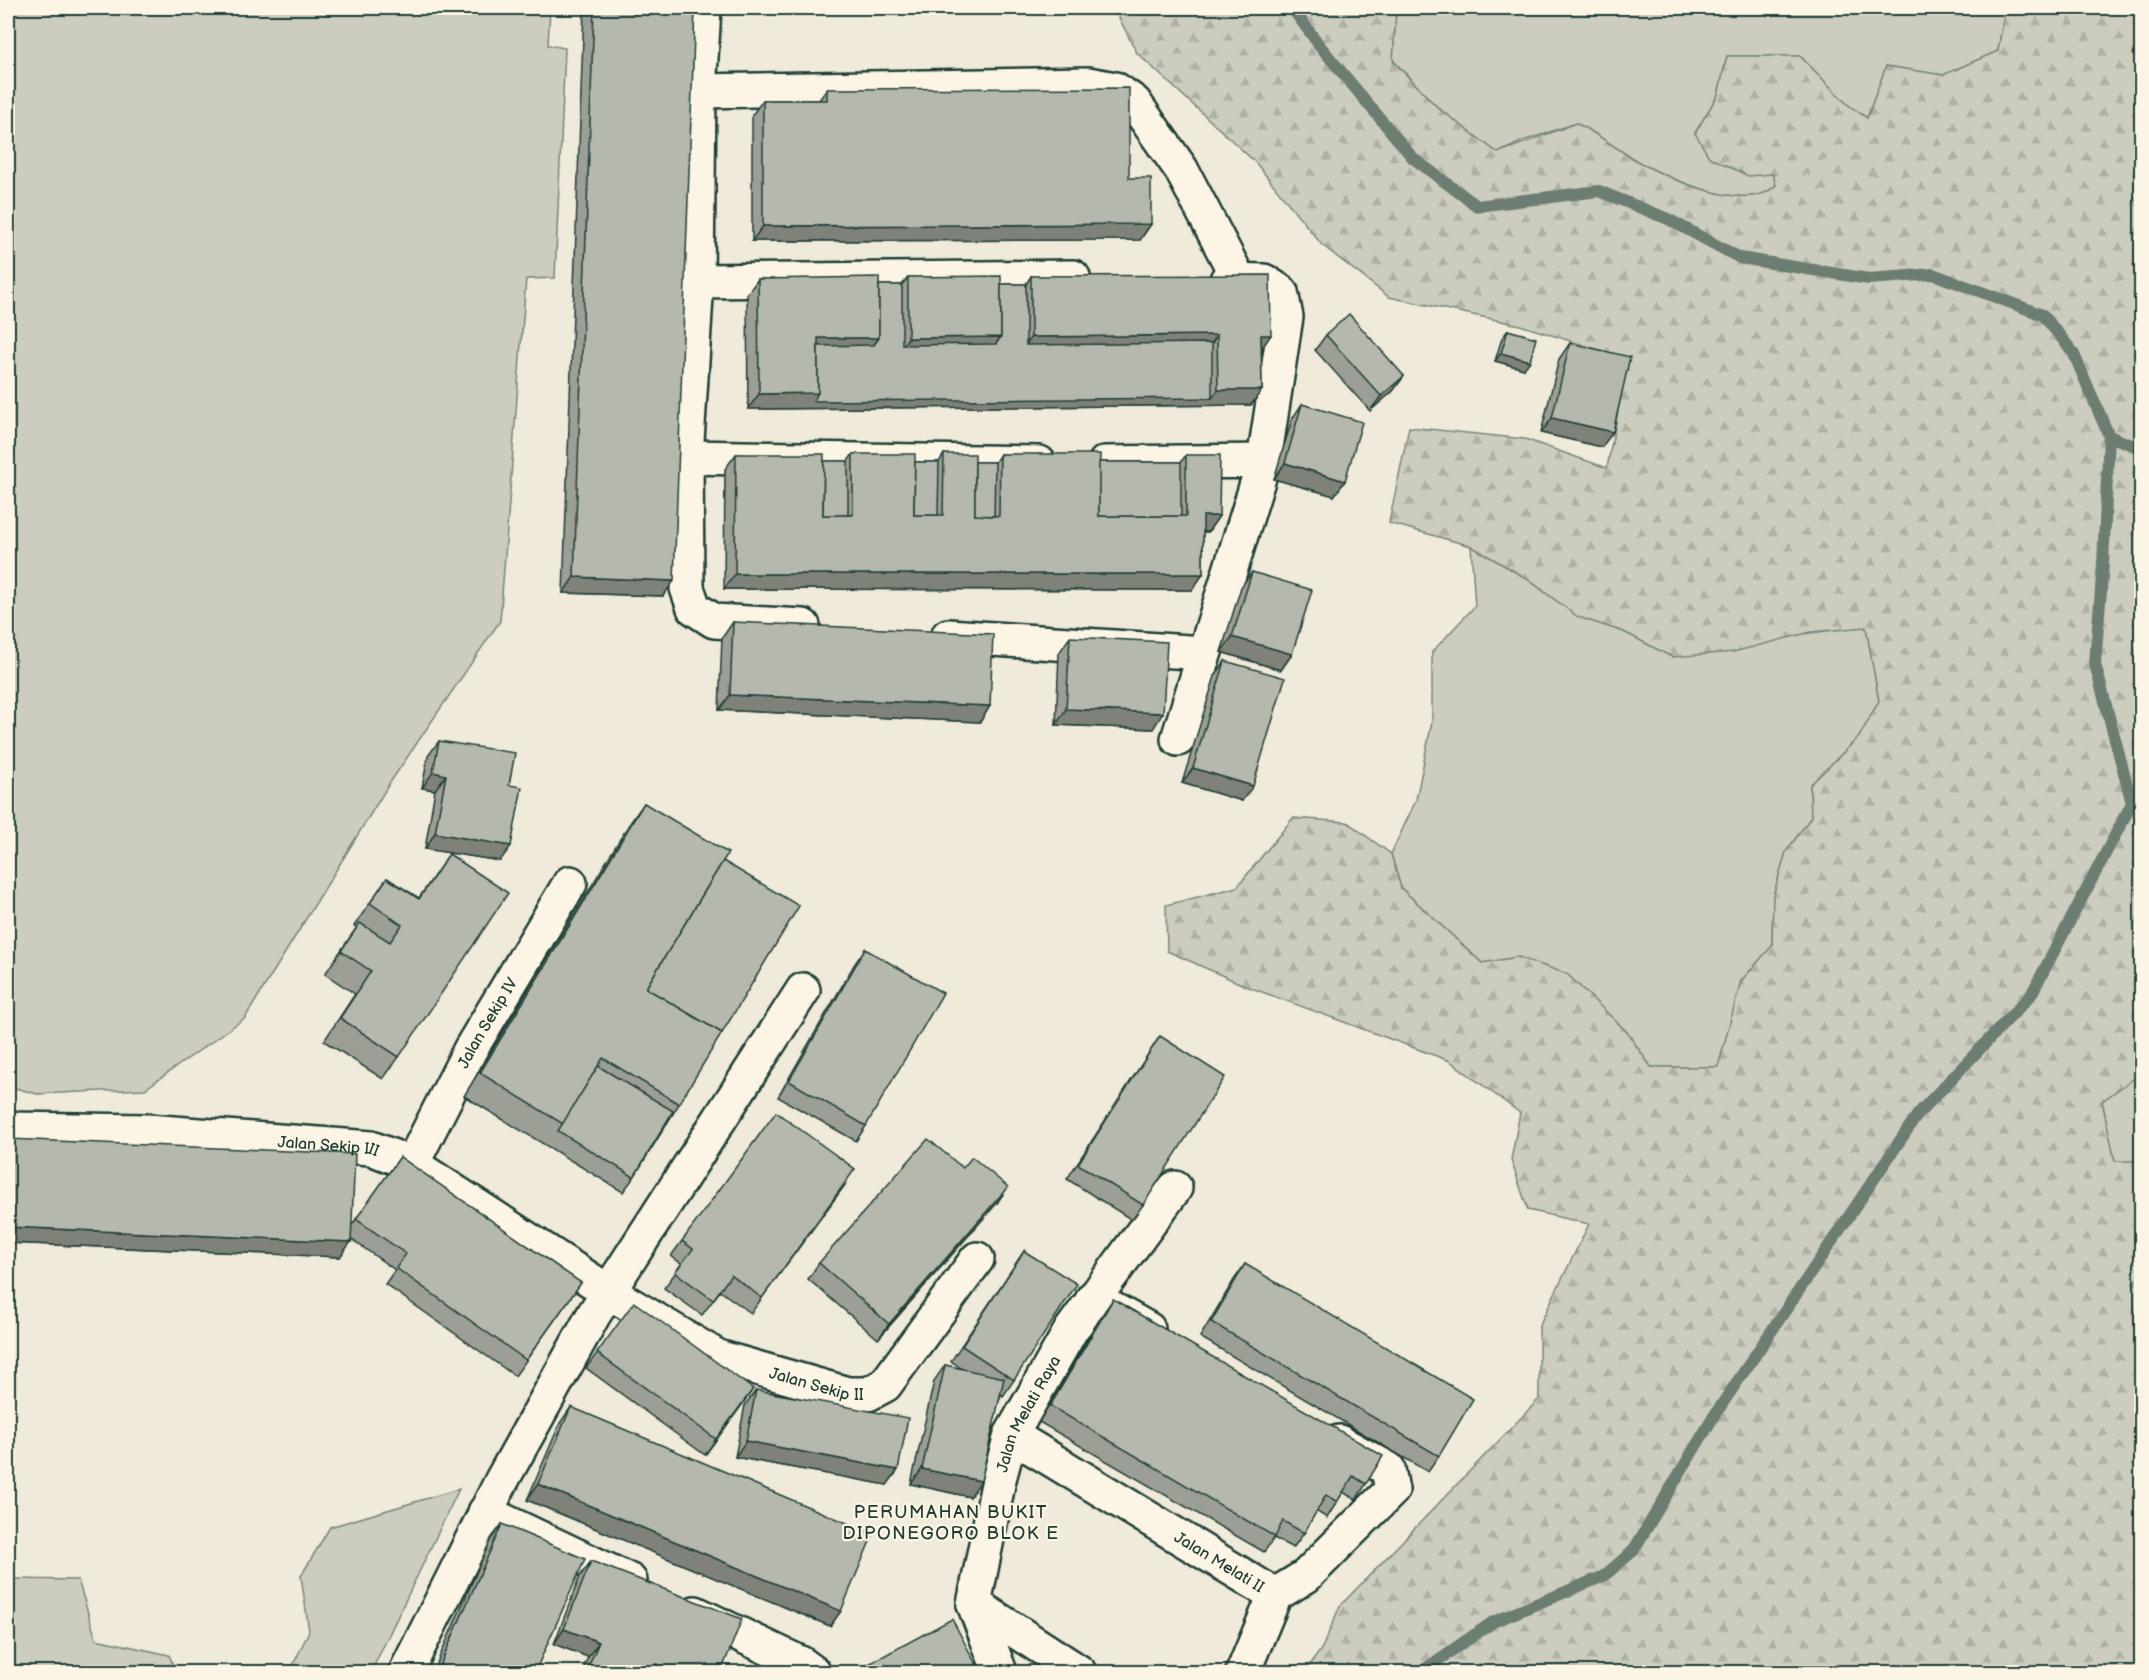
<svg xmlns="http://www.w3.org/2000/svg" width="2149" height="1680" font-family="'Balsamiq Sans',sans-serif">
	<defs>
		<pattern id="forest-firs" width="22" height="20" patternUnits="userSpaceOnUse" patternTransform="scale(1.5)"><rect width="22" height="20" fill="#cccdbf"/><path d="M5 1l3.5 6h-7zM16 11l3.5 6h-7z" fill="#afb1a5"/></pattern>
	</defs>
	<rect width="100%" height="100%" fill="#efeada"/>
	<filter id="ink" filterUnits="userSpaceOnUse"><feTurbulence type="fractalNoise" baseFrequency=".0167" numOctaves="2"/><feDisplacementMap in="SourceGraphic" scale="12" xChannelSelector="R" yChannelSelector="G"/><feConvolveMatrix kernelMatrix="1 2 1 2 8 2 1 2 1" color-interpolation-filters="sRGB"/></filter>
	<g filter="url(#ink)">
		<g fill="#cccdbf" stroke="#76857a" stroke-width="1.5">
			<path d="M8 8H550L548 45 565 48 555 278 526 279 500 621 389 784 245 1018 145 1089 37 1094 8 1086Z"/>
			<path d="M1396 8H2005L1998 51 1943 75 1886 66 1867 118 1847 104 1800 56H1727L1718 95 1695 133 1773 174 1776 185C1748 214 1673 180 1644 165 1620 152 1600 135 1576 123L1523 141 1498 153 1438 108 1393 60Z"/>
			<path d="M1471 546 1526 578 1578 616 1624 632 1672 657 1794 635 1866 626 1879 701 1859 737 1810 785 1811 817 1786 852 1773 896 1772 946 1741 981 1719 1067H1651L1626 1031 1598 1005 1518 957 1482 963 1401 888 1391 854 1416 800 1432 722V652L1475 606Z"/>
			<path d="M2141 1073V1161L2115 1162 2102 1101Z"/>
			<path d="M459 1489 371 1672H290L309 1631 301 1576 330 1527Z"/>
			<path d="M8 1579 78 1580 96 1639 169 1655 176 1672H8Z"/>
		</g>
		<path fill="url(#forest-firs)" stroke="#76857a" stroke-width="1.5" d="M1114 8H1396L1393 61 1438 108 1498 153 1576 123C1600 135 1620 152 1644 165 1673 180 1749 214 1776 185L1773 174 1748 176 1709 157 1695 133 1718 95 1727 56H1800L1847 104 1867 118 1886 66 1943 75 1998 51 2005 8H2141L2142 1073 2102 1101 2115 1161H2141V1672H1305L1322 1648 1340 1606 1539 1399V1326L1589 1224 1528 1210 1511 1160 1520 1113 1450 1061 1246 986 1167 951 1166 905 1237 887 1293 818 1347 822 1391 854 1401 888 1482 963 1518 957 1567 974 1626 1031 1651 1067H1718L1741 981 1772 946 1773 896 1786 852 1811 817 1810 785 1859 737 1879 701 1866 627 1811 632 1733 652 1672 657 1624 632 1578 617 1526 578 1471 546 1389 523 1409 427 1525 439 1607 468 1628 359 1520 325 1389 297 1322 245 1255 162 1137 53Z"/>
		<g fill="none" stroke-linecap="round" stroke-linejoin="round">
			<g stroke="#6c7d71" stroke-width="12">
				<path d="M1292 8 1320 46 1413 158 1477 206 1599 191 1668 219 1740 258 1869 279 1933 274 2043 315 2073 352 2109 436 2103 564 2095 664 2132 803 2031 995 1918 1114 1714 1416 1633 1551 1604 1576 1493 1622 1421 1672"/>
				<path d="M2109 436 2142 449"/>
			</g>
			<defs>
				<g id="street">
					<path d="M704 8 699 91 697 281 686 457 687 588 694 608 714 621 803 626"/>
					<path d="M699 91 1088 84 1115 89 1134 102 1181 169 1239 280"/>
					<path d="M1227 280 1264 281 1281 292 1286 317 1264 461"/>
					<path d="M697 281 1073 277"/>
					<path d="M686 457 1039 463"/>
					<path d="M1105 463 1264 461 1178 739"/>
					<path d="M948 636 1204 653"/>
					<path id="s1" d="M8 1129 147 1131 371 1148 412 1164 609 1292 718 1357 848 1394H868L885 1385 977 1259"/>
					<path id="s2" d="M412 1164 470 1050 570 883"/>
					<path d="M1093 1298 1148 1329"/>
					<path id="s3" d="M1011 1435 1275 1595 1306 1576 1392 1490 1388 1469 1339 1442"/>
					<path d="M485 1512 630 1581"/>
					<path d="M974 1604 1079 1672"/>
					<path d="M695 1613 802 1664 813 1672"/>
					<path d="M406 1672 502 1480 594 1314 803 990"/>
					<path id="s4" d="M1000 1672 974 1604 999 1479 1011 1435 1071 1330 1175 1188"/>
					<path d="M1243 1672 1275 1595"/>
				</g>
			</defs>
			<use href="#street" stroke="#1f3d34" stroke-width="38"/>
			<use href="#street" stroke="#fcf5e5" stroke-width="33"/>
		</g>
		<g fill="#9c9f95" stroke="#1f3d34" stroke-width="1.5">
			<path d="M584 8H695L663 596 563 593Z"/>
			<path d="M827 89 1129 178 1151 224 1140 240 752 241V115L763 100H819Z"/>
			<path d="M1031 276 1261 349 1262 390 1251 405 748 409 747 294 758 279 879 285H902L908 277 1001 284H1026Z"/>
			<path d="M1508 330 1524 369 1495 361 1502 338Z"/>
			<path d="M1326 335 1404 376 1393 391 1370 411 1315 350Z"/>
			<path d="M1570 343 1602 447 1541 433 1559 359Z"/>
			<path d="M1302 404 1345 481 1334 496 1274 479 1292 419Z"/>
			<path d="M736 454 824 461H848L853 454 915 462H939L944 454 975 462H995L1000 454 1099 462H1181L1186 455 1219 516 1208 532H1203V574L1192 590 724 589 725 469Z"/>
			<path d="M1252 572 1292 654 1281 670 1221 652 1241 587Z"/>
			<path d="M733 622 990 706 980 722 719 710 722 638Z"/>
			<path d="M1070 637 1153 729 1056 725 1059 653Z"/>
			<path d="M1225 661 1242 801 1182 783 1215 676Z"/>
			<path d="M439 741 509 785 500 861 425 849 435 790 422 788 428 756Z"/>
			<path d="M644 803 723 861 679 1104 634 1177 623 1192 464 1096 628 826Z"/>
			<path d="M449 854 399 1057 383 1079 324 1041 355 994 325 974 357 927 354 926 387 878 419 898Z"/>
			<path d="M865 949 866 1126 856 1141 778 1097 854 965Z"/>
			<path d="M1160 1036 1143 1205 1132 1220 1067 1179Z"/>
			<path d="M8 1139 352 1225 400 1157 581 1283 515 1376 385 1284 395 1270 351 1239 340 1257 8 1243Z"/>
			<path d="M845 1185 751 1313 720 1291 702 1315 664 1288 682 1264 671 1256 682 1241Z"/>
			<path d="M997 1203 878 1339 808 1279 819 1263Z"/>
			<path d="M1024 1251 1014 1380 1003 1396 1001 1394 970 1497 911 1484 934 1381 945 1365 962 1369 951 1361Z"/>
			<path d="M1245 1264 1439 1456 1428 1472 1200 1337 1234 1280Z"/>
			<path d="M1113 1299 1366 1484 1356 1500 1343 1492 1327 1518 1316 1511 1304 1533 1293 1548 1274 1538 1264 1552 1039 1422 1102 1315Z"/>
			<path d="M597 1353 753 1389 705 1455 586 1368Z"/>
			<path d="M756 1390 898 1470 887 1485 735 1457 745 1405Z"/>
			<path d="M571 1407 841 1611 830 1626 527 1500 560 1423Z"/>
			<path d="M502 1524 535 1672H433L491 1539Z"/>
			<path d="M591 1561 721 1672H582L588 1657 554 1644 580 1576Z"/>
			<path d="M863 1667 980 1672H859Z"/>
		</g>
		<g fill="#7f8279" stroke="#1f3d34" stroke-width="1.5">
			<path d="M1151 224 1140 240 752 241 763 226Z"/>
			<path d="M1217 335 1207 351 1020 353 1031 337Z"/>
			<path d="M1261 335H1271L1260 351Z"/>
			<path d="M1001 337 990 352 897 353 908 338Z"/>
			<path d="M818 338H879L868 353 813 354Z"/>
			<path d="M1501 353 1530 361 1524 369 1495 361Z"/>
			<path d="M1404 376 1393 391 1370 411 1381 396Z"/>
			<path d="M1218 390H1262L1251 405 748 409 759 394 818 393 1212 398Z"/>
			<path d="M1552 418 1613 432 1602 447 1541 433Z"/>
			<path d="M1285 463 1345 481 1334 496 1274 479Z"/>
			<path d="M1203 516H1219L1208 532 1192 531Z"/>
			<path d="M735 574H1203L1192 590 724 589Z"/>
			<path d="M574 577 674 581 663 596 563 593Z"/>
			<path d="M1232 637 1292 654 1281 670 1221 652Z"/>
			<path d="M730 695 990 706 980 722 719 710Z"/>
			<path d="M1066 709 1163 713 1153 729 1056 725Z"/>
			<path d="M1193 768 1253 786 1242 801 1182 783Z"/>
			<path d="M433 772 446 775 435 790 422 788Z"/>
			<path d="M435 833 511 846 500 861 425 849Z"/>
			<path d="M1008 1187 997 1203 878 1339 889 1324Z"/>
			<path d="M8 1227 351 1242 340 1257 8 1243Z"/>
			<path d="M753 1389 742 1405 705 1455 716 1439Z"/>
			<path d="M746 1441 898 1470 887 1485 735 1457Z"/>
			<path d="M922 1469 981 1481 970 1497 911 1484Z"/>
			<path d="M538 1484 841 1611 830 1626 527 1500Z"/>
			<path d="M564 1629 599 1642 588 1657 554 1644Z"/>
			<path d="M656 1664 678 1672H651Z"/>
		</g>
		<g fill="#b5b9ad" stroke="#1f3d34" stroke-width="1.5">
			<path d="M594 8H695L674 581 574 577Z"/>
			<path d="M1129 88V178H1151V224L763 226V100H827V89Z"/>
			<path d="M1270 275 1271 335H1261L1262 390H1218L1217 335 1031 337V276Z"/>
			<path d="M1001 276V337L908 338V277Z"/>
			<path d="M879 277V338H818V393L759 394 758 279Z"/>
			<path d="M1001 284H1026V345L1212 343V398L813 401 818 393V346L874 345 879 338V285H902V345L996 344 1001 337Z"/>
			<path d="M1349 314 1404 376 1381 396 1326 335Z"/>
			<path d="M1508 330 1536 338 1530 361 1501 353Z"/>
			<path d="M1570 343 1630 357 1613 432 1552 418Z"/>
			<path d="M1302 404 1362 422 1345 481 1285 463Z"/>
			<path d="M736 454H824L823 515H853V454H915L914 515H943L944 454H975V515L999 516 1000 454H1100L1099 516H1186V455H1220L1219 516H1203V574H735Z"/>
			<path d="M824 461H848V515H823Z"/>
			<path d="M915 462H939L938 515H914Z"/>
			<path d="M975 462H995L994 516 975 515Z"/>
			<rect x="1099" y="462" width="82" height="54"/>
			<path d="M1252 572 1312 590 1292 654 1232 637Z"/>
			<path d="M733 622 993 634 990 706 730 695Z"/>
			<path d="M1070 637 1167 642 1163 713 1066 709Z"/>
			<path d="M1225 661 1285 678 1253 786 1193 768Z"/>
			<path d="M439 741 515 753 509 785 522 787 511 846 435 833 446 775 433 772Z"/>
			<path d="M644 803 728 853 646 988 722 1033 679 1104 603 1058 563 1124 480 1073Z"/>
			<path d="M449 854 508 893 399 1057 340 1018 371 971 341 951 360 923 390 942 402 925 370 903 387 878 419 899Z"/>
			<path d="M723 861 799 906 722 1033 646 988Z"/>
			<path d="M865 949 943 993 866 1126 789 1081Z"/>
			<path d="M1160 1036 1225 1077 1143 1205 1078 1164Z"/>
			<path d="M598 1066 673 1111 634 1177 558 1131Z"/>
			<path d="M776 1112 855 1169 762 1298 731 1275 713 1300 675 1272 693 1249 682 1241Z"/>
			<path d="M8 1139 355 1154 351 1242 8 1227Z"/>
			<path d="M928 1139 963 1168 972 1157 1008 1187 889 1324 819 1263Z"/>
			<path d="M400 1157 581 1283 526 1360 396 1268 406 1254 356 1219Z"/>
			<path d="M1024 1251 1077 1284 1014 1380 962 1346Z"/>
			<path d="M1245 1264 1473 1399 1439 1456 1211 1322Z"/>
			<path d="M1113 1299 1383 1456 1366 1484 1353 1476 1337 1502 1326 1495 1304 1533 1283 1521 1275 1537 1050 1406Z"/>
			<path d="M634 1302 753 1389 716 1439 597 1353Z"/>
			<path d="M945 1365 1004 1378 981 1481 922 1469Z"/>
			<path d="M756 1390 908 1418 898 1470 746 1441Z"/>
			<path d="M571 1407 873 1534 841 1611 538 1484Z"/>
			<path d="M502 1524 585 1559 535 1672H437Z"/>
			<path d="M591 1561 742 1619 721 1672H678L656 1664 653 1672H586L599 1642 564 1629Z"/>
			<path d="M952 1619 980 1672H866L863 1667Z"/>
			<path d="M817 1667 820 1672H808Z"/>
		</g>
	</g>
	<g text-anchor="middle" stroke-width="4.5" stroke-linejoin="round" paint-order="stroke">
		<g font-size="16" fill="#1f3d34" stroke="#fcf5e5">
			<text dy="6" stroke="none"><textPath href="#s2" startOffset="160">Jalan Sekip IV</textPath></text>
			<text dy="6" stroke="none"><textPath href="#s1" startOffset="321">Jalan Sekip III</textPath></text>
			<text dy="6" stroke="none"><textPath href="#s1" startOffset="872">Jalan Sekip II</textPath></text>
			<text dy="6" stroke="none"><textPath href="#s4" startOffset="272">Jalan Melati Raya</textPath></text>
			<text dy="6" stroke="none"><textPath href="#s3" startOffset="244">Jalan Melati II</textPath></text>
		</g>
		<g font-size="18" letter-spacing="1.5" fill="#1f3d34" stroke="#fcf5e5">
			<text x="951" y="1518">PERUMAHAN BUKIT<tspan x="951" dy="21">DIPONEGORO BLOK E</tspan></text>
		</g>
	</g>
	<rect width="2149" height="1680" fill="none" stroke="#fcf5e5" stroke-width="30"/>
	<rect x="15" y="15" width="2119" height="1650" fill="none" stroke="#1f3d34" stroke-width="2" filter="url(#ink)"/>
</svg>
